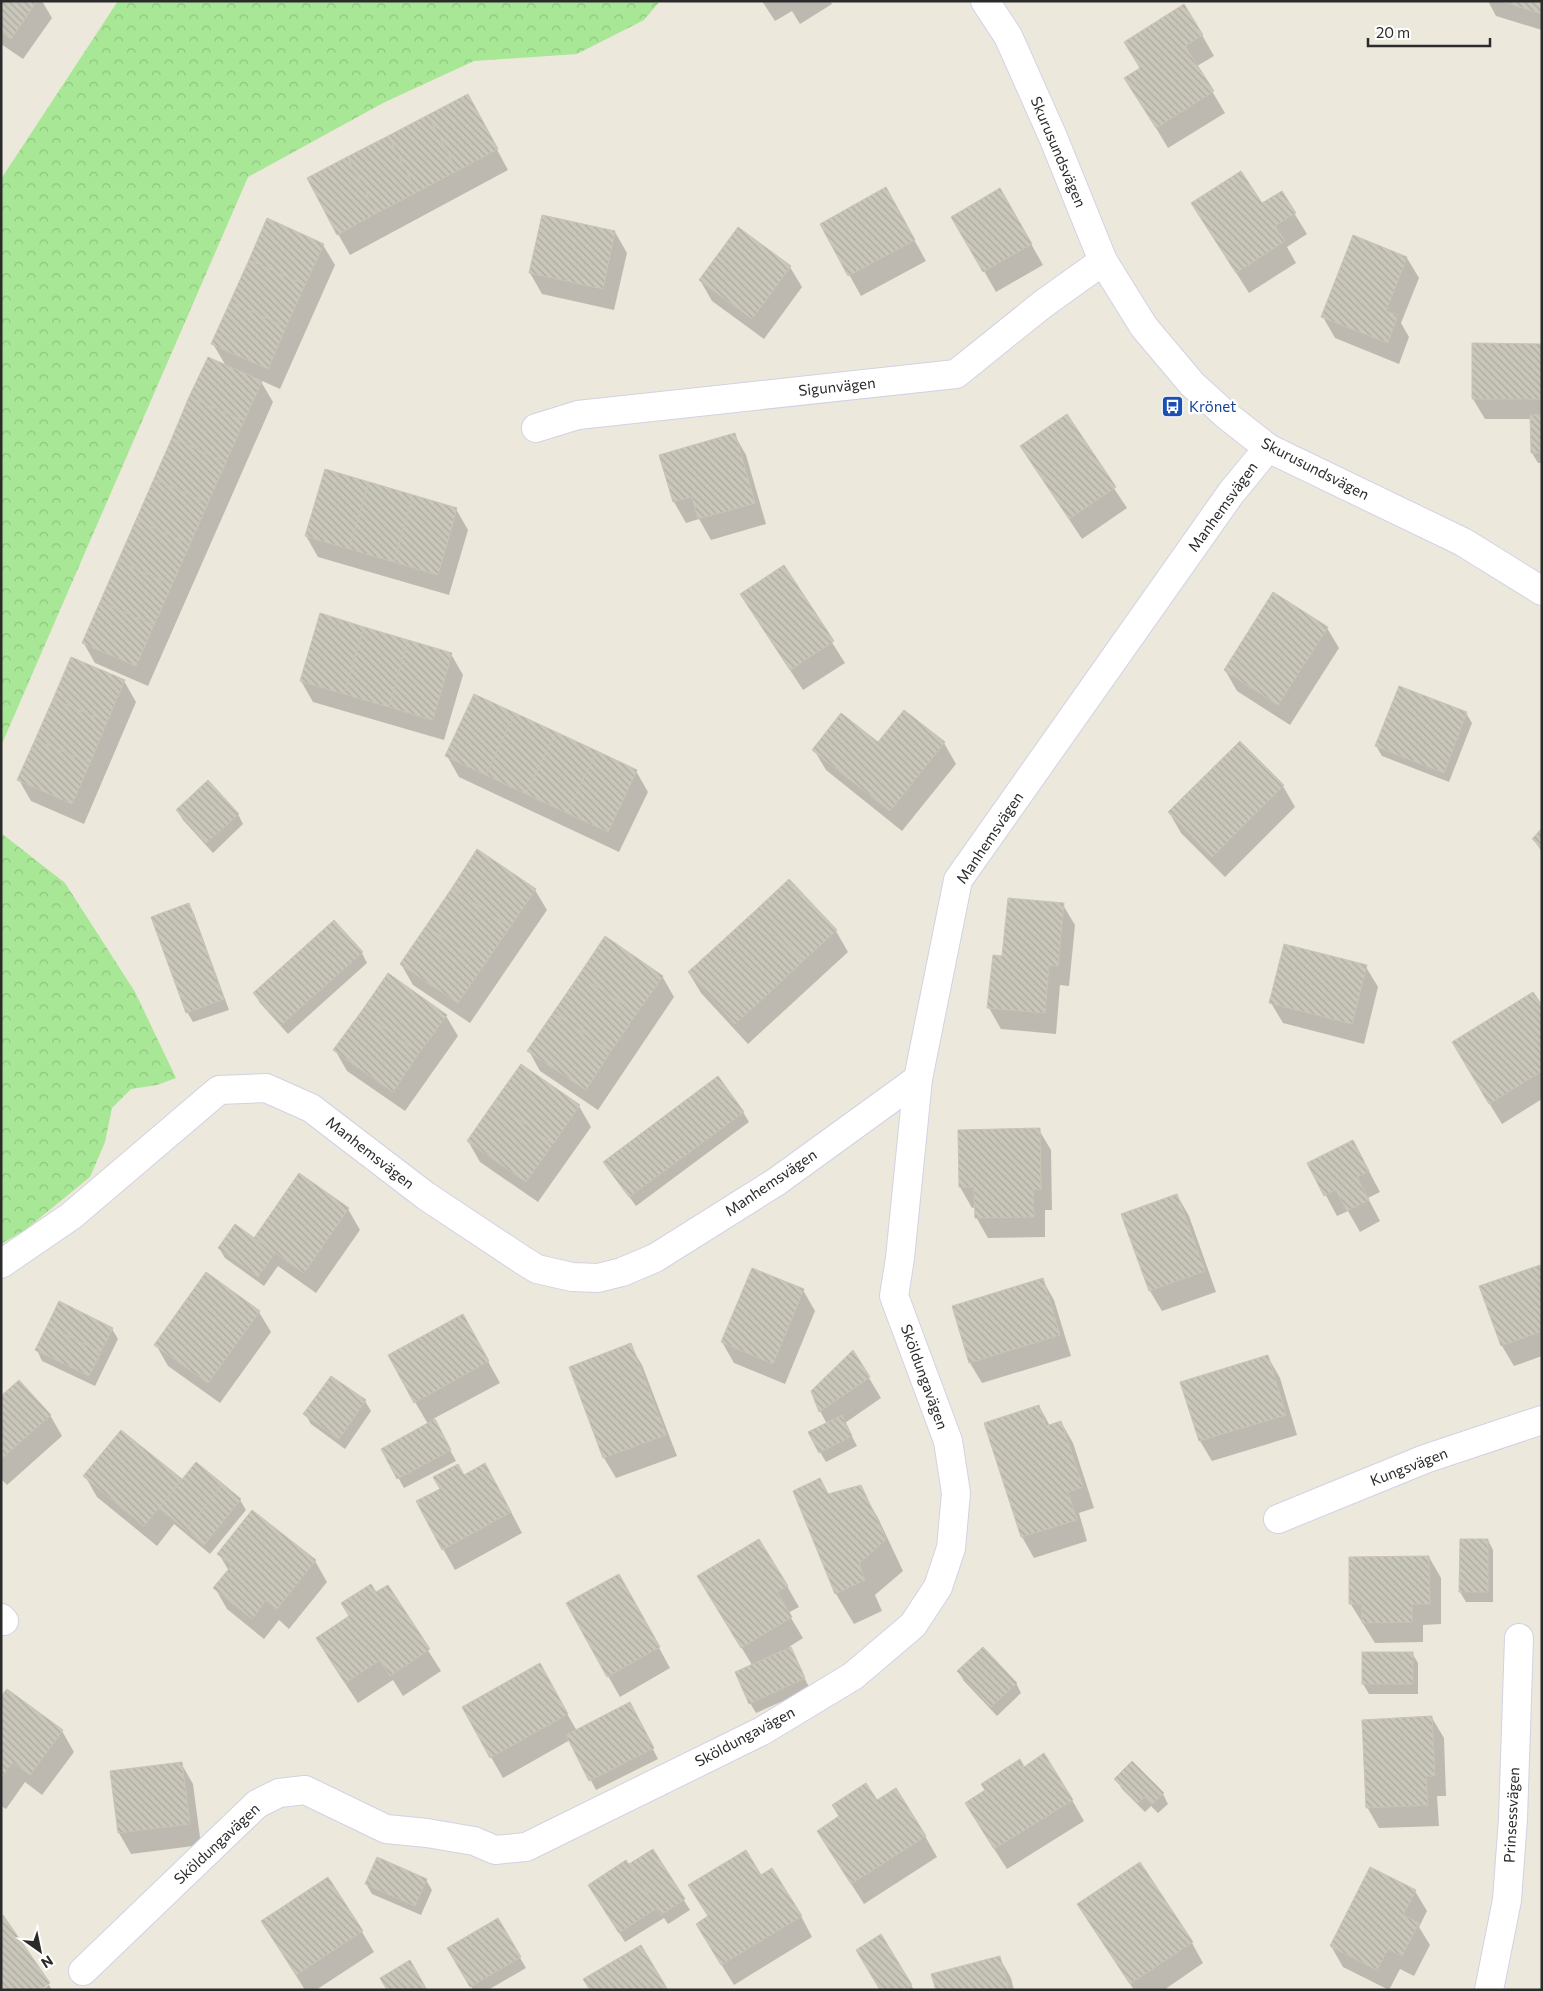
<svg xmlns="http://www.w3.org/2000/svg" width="1543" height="1991" font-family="Commissioner,sans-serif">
	<defs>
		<pattern id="forest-crowns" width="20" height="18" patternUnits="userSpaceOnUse" patternTransform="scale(1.25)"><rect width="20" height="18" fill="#a7e795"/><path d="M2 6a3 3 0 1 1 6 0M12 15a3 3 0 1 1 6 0" fill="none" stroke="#90c681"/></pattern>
		<pattern id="building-back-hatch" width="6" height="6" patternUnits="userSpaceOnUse" patternTransform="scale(1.25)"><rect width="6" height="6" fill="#c9c6ba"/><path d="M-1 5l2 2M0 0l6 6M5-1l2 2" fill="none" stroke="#adaaa0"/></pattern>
	</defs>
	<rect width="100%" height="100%" fill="#ede8dc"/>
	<g fill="url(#forest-crowns)">
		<path d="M118 1H660L644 20 577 54 474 61 383 103 248 177 1 746V179Z"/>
		<path d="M1 833 65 883 135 992 176 1078 157 1085 131 1089 112 1108 105 1142 90 1177 25 1230 1 1244Z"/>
	</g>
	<g fill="#0003">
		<path d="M1 1H42L52 18 23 59 1 44Z"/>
		<path d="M762 1H830L832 4 800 24 792 11 775 21Z"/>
		<path d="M1488 1H1542V30L1496 16Z"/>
		<path d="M1202 35 1214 56 1197 66 1225 113 1168 148 1126 78Z"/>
		<path d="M479 116 508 170 350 255 338 234Z"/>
		<path d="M1000 189 1043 265 996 292 953 217Z"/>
		<path d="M1281 192 1307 234 1287 247 1296 263 1249 293 1205 224 1262 205Z"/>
		<path d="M897 209 926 261 861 296 821 224Z"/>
		<path d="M615 232 627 253 614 310 542 294 530 273Z"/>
		<path d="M323 245 335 265 280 389 260 380 273 402 148 686 95 663 83 642 226 366 213 344Z"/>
		<path d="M1407 258 1419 278 1401 323 1409 337 1399 364 1335 338 1323 317Z"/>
		<path d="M790 267 802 287 764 339 712 301 700 280Z"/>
		<path d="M1542 345V463H1538L1532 453 1531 419H1485L1473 399Z"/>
		<path d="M1066 416 1127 508 1082 539 1021 447Z"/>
		<path d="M734 434 746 455 766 524 711 540 699 519 686 523 674 502 661 456Z"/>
		<path d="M456 509 468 530 449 595 318 557 306 536Z"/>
		<path d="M784 567 845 663 803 690 754 615Z"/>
		<path d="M1327 628 1339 648 1290 725 1237 691 1225 670Z"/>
		<path d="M451 654 463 675 444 740 313 702 301 681Z"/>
		<path d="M124 681 136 702 84 824 31 801 19 780Z"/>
		<path d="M1466 713 1472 723 1449 782 1382 756 1376 746Z"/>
		<path d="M1240 742 1283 786 1295 807 1225 877 1181 833 1169 812Z"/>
		<path d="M944 743 956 764 902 831 826 770 814 750 878 744Z"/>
		<path d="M447 756 636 771 648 792 619 852 459 777Z"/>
		<path d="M177 810 238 814 243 824 213 853 183 820Z"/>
		<path d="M1542 830V852L1533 839Z"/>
		<path d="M535 890 547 910 470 1023 413 985 401 964Z"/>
		<path d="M189 904 194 914 229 1010 193 1022 187 1012Z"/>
		<path d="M1063 905 1075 925 1069 986 1060 985 1056 1034 1001 1029 989 1008 1003 957Z"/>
		<path d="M836 931 848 952 748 1044 701 993 689 973Z"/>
		<path d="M362 953 367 963 288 1034 260 1003 254 993Z"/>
		<path d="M1366 967 1378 987 1364 1044 1283 1023 1271 1003Z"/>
		<path d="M662 976 674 997 598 1110 540 1071 529 1051Z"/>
		<path d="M1542 1008V1099L1502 1124 1465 1064Z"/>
		<path d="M446 1016 458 1036 405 1111 347 1071 335 1050Z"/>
		<path d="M579 1106 591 1127 538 1202 480 1162 468 1141Z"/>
		<path d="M743 1112 749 1122 636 1206 611 1172Z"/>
		<path d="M1039 1130 1051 1150 1052 1210H1045V1237L988 1238 976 1217V1207L972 1208 960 1187Z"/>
		<path d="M1353 1141 1380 1192 1368 1198 1380 1221 1360 1232 1348 1211 1337 1216 1309 1164Z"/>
		<path d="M300 1175 348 1209 360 1230 316 1293 278 1266 264 1286 225 1258 219 1248 254 1240Z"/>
		<path d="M1177 1195 1189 1216 1216 1292 1162 1311 1150 1291 1122 1215Z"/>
		<path d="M1542 1271V1356L1514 1366 1502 1346Z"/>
		<path d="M1042 1279 1054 1300 1071 1356 982 1383 970 1363 953 1307Z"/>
		<path d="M803 1290 815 1311 785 1384 734 1363 722 1342Z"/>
		<path d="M259 1312 271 1332 220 1403 168 1366 156 1345Z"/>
		<path d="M112 1329 118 1339 95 1386 42 1361 37 1350Z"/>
		<path d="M474 1336 500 1383 433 1419 456 1461 404 1488 382 1449 428 1424 415 1402Z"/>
		<path d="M630 1345 642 1365 677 1456 616 1478 604 1458 570 1368Z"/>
		<path d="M1268 1357 1280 1378 1297 1435 1212 1461 1200 1441 1182 1383Z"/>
		<path d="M869 1378 881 1398 845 1423 857 1446 826 1462 820 1452 827 1424 820 1411Z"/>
		<path d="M1 1397 50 1415 62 1436 7 1485 1 1479Z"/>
		<path d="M365 1401 371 1411 345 1449 311 1424 305 1414Z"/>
		<path d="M1039 1406 1050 1426 1061 1422 1073 1443 1094 1508 1079 1513 1087 1541 1034 1558 1022 1537 986 1424Z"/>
		<path d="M85 1476 181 1480 240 1500 246 1510 210 1554 174 1524 157 1546 97 1497Z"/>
		<path d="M820 1479 829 1495 860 1487 878 1518 903 1571 875 1595 882 1611 854 1624 836 1594 794 1491Z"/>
		<path d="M497 1485 522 1533 455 1570 443 1549Z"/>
		<path d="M1488 1540 1493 1550V1602H1466L1460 1592Z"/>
		<path d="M219 1554 315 1561 327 1582 289 1629 279 1620 264 1639 227 1609 215 1588 229 1571Z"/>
		<path d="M1429 1557 1441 1578V1624L1423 1625V1642L1375 1643 1350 1603Z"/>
		<path d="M787 1586 799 1607 788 1613 803 1638 789 1647 810 1689 756 1713 750 1703 752 1665 711 1597Z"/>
		<path d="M388 1587 441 1671 403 1696 393 1680 358 1703 329 1659 350 1617Z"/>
		<path d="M631 1596 670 1668 620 1697 608 1676Z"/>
		<path d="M1412 1653 1418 1663V1694H1369L1363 1684Z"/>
		<path d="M539 1665 577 1731 635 1714 658 1759 596 1790 570 1740 503 1778 463 1708Z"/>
		<path d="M958 1671 1016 1683 1021 1693 997 1716 964 1681Z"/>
		<path d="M1 1699 62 1731 74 1752 42 1795 25 1782 6 1809 1 1806Z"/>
		<path d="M1432 1718 1444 1738 1446 1796H1437L1439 1826 1379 1828 1367 1807Z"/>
		<path d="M181 1763 193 1784 201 1845 131 1854 119 1833 112 1772Z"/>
		<path d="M1024 1768 1072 1800 1084 1821 1007 1869 978 1824 986 1791Z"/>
		<path d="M1116 1779 1163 1794 1168 1804 1158 1813 1151 1806 1145 1812 1122 1789Z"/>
		<path d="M876 1802 925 1836 937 1857 864 1904 818 1832Z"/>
		<path d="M653 1851 690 1910 668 1924 664 1918 625 1942 595 1895 628 1866Z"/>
		<path d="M761 1876 801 1916 812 1937 734 1985 709 1945V1917Z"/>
		<path d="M426 1880 432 1890 421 1915 372 1894 366 1884Z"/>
		<path d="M1415 1891 1427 1911 1419 1927 1430 1945 1414 1976 1400 1969 1389 1990 1343 1967 1331 1946Z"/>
		<path d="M1078 1905 1192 1943 1203 1963 1164 1990H1134Z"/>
		<path d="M498 1920 526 1968 488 1990H473L449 1949Z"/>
		<path d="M262 1921 362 1932 374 1952 316 1990H305Z"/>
		<path d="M881 1936 914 1990H881Z"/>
		<path d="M999 1957 1011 1978 1014 1990H937Z"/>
		<path d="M49 1985 52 1990H42Z"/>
	</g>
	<g fill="url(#building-back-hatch)" stroke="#c9c4b5">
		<path d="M1 1H37L11 39 1 32Z"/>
		<path d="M1501 1H1542V14Z"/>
		<path d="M1184 4 1203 35 1185 46 1214 91 1156 128 1124 78 1140 68 1124 42Z"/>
		<path d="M468 94 498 149 457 171 428 115Z"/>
		<path d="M428 115 457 171 417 192 388 136Z"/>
		<path d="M388 136 417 192 377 213 347 157Z"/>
		<path d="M347 157 377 213 337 235 307 178Z"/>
		<path d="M1241 171 1262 203 1282 191 1296 213 1275 226 1285 241 1236 273 1191 203Z"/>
		<path d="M886 187 915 240 848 276 820 224Z"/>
		<path d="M1000 188 1032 244 983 272 951 217Z"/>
		<path d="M542 215 615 231 603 289 529 273Z"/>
		<path d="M267 218 324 244 305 285 249 260Z"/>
		<path d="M738 227 791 266 752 319 699 280Z"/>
		<path d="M1353 235 1407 257 1386 311 1398 315 1388 343 1321 317Z"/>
		<path d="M249 260 305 285 286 327 230 302Z"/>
		<path d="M230 302 286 327 268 369 211 344Z"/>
		<path d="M1472 343 1542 344V399H1472Z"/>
		<path d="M208 357 262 381 244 421 189 397Z"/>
		<path d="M189 397 244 421 226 462 172 438Z"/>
		<path d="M1067 414 1116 487 1069 519 1020 446Z"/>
		<path d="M1530 415H1542V453H1531Z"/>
		<path d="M735 433 755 503 698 519 692 497 673 502 659 455Z"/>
		<path d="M172 438 226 462 208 503 154 479Z"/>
		<path d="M325 469 369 482 349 549 305 536Z"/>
		<path d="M154 479 208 503 190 544 136 520Z"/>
		<path d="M369 482 413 495 394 562 349 549Z"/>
		<path d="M413 495 457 508 438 575 394 562Z"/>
		<path d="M136 520 190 544 172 585 118 561Z"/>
		<path d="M118 561 172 585 154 625 100 602Z"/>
		<path d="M784 565 834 641 790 670 740 594Z"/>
		<path d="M1273 592 1328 627 1278 705 1224 670Z"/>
		<path d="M100 602 154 625 136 666 82 643Z"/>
		<path d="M320 613 364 627 344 694 300 681Z"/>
		<path d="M364 627 408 640 389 707 344 694Z"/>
		<path d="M408 640 452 653 433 720 389 707Z"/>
		<path d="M71 657 125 680 107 722 53 699Z"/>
		<path d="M1399 686 1467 712 1444 773 1375 746Z"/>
		<path d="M474 694 515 713 486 775 445 756Z"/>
		<path d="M53 699 107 722 90 763 35 740Z"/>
		<path d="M904 710 945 742 890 811 812 750 841 713 878 742Z"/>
		<path d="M515 713 556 732 526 794 486 775Z"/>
		<path d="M556 732 597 751 567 813 526 794Z"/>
		<path d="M35 740 90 763 72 804 17 780Z"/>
		<path d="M1240 741 1284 785 1212 857 1168 812Z"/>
		<path d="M597 751 637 770 608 832 567 813Z"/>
		<path d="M208 780 239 814 206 843 176 810Z"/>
		<path d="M1542 828V849L1532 839Z"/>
		<path d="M477 849 536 889 510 927 452 888Z"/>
		<path d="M789 879 837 930 803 961 756 910Z"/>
		<path d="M452 888 510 927 484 965 426 926Z"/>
		<path d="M1008 898 1064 903 1058 966 1049 965 1045 1013 987 1008 993 955 1002 956Z"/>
		<path d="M189 903 224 999 186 1013 151 917Z"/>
		<path d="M756 910 803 961 769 993 722 941Z"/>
		<path d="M334 920 363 952 281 1025 253 993Z"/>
		<path d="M426 926 484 965 458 1003 400 964Z"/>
		<path d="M605 936 663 976 637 1013 579 975Z"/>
		<path d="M722 941 769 993 735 1024 688 972Z"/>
		<path d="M1284 944 1367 965 1352 1024 1269 1003Z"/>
		<path d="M388 973 447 1015 419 1053 361 1012Z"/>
		<path d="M579 975 637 1013 611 1051 553 1013Z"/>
		<path d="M1533 992 1542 1005V1071L1489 1104 1452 1042Z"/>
		<path d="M361 1012 419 1053 393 1092 333 1050Z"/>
		<path d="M553 1013 611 1051 586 1090 527 1051Z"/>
		<path d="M521 1064 580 1105 553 1144 494 1102Z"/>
		<path d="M718 1076 744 1112 629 1197 603 1162Z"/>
		<path d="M494 1102 553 1144 526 1182 467 1141Z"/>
		<path d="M1040 1128 1041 1190 1033 1189 1034 1217 975 1218 974 1187H959L958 1130Z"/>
		<path d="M1353 1140 1369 1171 1357 1177 1369 1200 1347 1211 1336 1190 1324 1196 1307 1163Z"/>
		<path d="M299 1173 349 1208 304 1273 254 1238Z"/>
		<path d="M1177 1194 1205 1271 1149 1291 1121 1214Z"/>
		<path d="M235 1224 275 1253 258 1277 218 1248Z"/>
		<path d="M1540 1265 1542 1271V1331L1501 1346 1479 1286Z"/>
		<path d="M752 1268 804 1289 773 1364 721 1342Z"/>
		<path d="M206 1272 260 1311 208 1383 154 1345Z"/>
		<path d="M1043 1278 1060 1335 969 1363 952 1306Z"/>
		<path d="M59 1301 113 1328 101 1352 47 1326Z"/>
		<path d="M463 1314 489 1361 414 1403 388 1355Z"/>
		<path d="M47 1326 101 1352 89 1376 35 1350Z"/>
		<path d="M631 1343 666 1435 603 1458 569 1367Z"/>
		<path d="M853 1350 870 1377 819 1412 811 1391Z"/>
		<path d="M1268 1355 1286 1415 1199 1441 1180 1382Z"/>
		<path d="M331 1376 366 1400 339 1439 303 1414Z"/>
		<path d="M19 1380 51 1415 1 1459V1396Z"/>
		<path d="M1039 1405 1046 1426 1061 1421 1083 1487 1068 1492 1077 1520 1021 1537 984 1423Z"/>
		<path d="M842 1415 852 1436 819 1453 808 1432Z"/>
		<path d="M435 1419 451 1450 397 1479 381 1449Z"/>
		<path d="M121 1430 182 1479 144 1526 83 1476Z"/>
		<path d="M196 1462 223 1484 186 1530 159 1508Z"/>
		<path d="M485 1463 511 1512 442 1550 416 1501 440 1489 433 1477 458 1464 464 1475Z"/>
		<path d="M820 1478 828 1494 861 1485 886 1539 859 1564 865 1580 835 1594 793 1491Z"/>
		<path d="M223 1484 241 1499 204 1545 186 1530Z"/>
		<path d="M252 1510 316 1560 277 1609 266 1600 252 1619 213 1588 232 1565 217 1554Z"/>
		<path d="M759 1539 788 1586 777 1592 792 1617 741 1648 697 1576Z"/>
		<path d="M1460 1539H1488V1592H1459Z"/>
		<path d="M1429 1556 1430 1604H1412V1622L1362 1623V1604H1349V1557Z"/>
		<path d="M619 1574 660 1647 607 1677 566 1603Z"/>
		<path d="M371 1584 376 1592 388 1585 430 1649 390 1676 380 1660 345 1683 316 1638 349 1616 341 1603Z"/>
		<path d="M791 1647 805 1678 749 1704 735 1672Z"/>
		<path d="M983 1647 1017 1683 991 1707 957 1671Z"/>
		<rect x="1362" y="1652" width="51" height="32"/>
		<path d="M540 1663 568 1714 490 1758 462 1707Z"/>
		<path d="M7 1689 63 1730 30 1775 13 1762 1 1778V1696Z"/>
		<path d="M630 1702 654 1748 589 1781 566 1735Z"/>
		<path d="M1432 1716 1435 1776H1426L1428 1805 1366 1808 1362 1720Z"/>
		<path d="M1044 1753 1073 1800 994 1849 965 1803 985 1790 981 1784 1020 1759 1024 1767Z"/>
		<path d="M1132 1761 1164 1793 1152 1804 1145 1797 1138 1803 1114 1779Z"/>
		<path d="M182 1762 190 1824 118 1833 110 1771Z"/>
		<path d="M866 1783 877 1800 896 1788 926 1836 851 1884 817 1831 839 1816 832 1805Z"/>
		<path d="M653 1849 685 1899 661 1915 629 1864Z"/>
		<path d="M746 1850 761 1875 772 1868 802 1916 721 1965 696 1924 708 1916 688 1885Z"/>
		<path d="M377 1857 427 1879 415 1906 365 1884Z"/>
		<path d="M626 1860 657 1908 619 1933 588 1885Z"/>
		<path d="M1140 1862 1193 1942 1130 1984 1077 1904Z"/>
		<path d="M1370 1867 1416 1890 1403 1915 1419 1923 1402 1956 1388 1949 1377 1970 1330 1946Z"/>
		<path d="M328 1877 363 1931 296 1975 261 1921Z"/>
		<path d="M3 1915 50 1983 40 1990H1V1917Z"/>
		<path d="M498 1918 521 1957 470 1987 447 1948Z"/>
		<path d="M881 1934 912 1985 904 1990H880L856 1950Z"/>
		<path d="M641 1945 668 1990H590L583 1979Z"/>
		<path d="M1000 1956 1009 1990H936L931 1974Z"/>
		<path d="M410 1960 427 1990H387L380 1978Z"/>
	</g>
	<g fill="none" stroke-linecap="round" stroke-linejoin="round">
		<defs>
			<g id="street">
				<path d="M536 428 578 415 956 374 1043 304 1103 261"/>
				<path d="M1 1264 71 1216 219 1090 266 1088 311 1108 426 1196 524 1261 537 1269 572 1277 598 1278 622 1272 655 1258 776 1182 918 1079 958 880 1231 493 1268 448"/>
				<path d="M1278 1519 1425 1459 1542 1420"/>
				<path d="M1 1618 4 1621"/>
				<path d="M83 1971 257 1804 279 1793 305 1790 386 1829 427 1833 474 1841 495 1850 526 1847 762 1731 853 1676 913 1625 938 1587 951 1548 956 1493 948 1441 894 1296 900 1258 918 1079"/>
				<path d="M1489 1990 1507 1900 1513 1819 1519 1638"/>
			</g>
			<path id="secondary" d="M985 1 1008 36 1053 137 1103 261 1144 327 1192 384 1226 415 1268 448 1463 542 1542 591"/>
		</defs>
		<use href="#street" stroke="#d1d2e4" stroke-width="30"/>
		<use href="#secondary" stroke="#d1d2e4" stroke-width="30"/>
		<use href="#street" stroke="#fff" stroke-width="28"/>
		<use href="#secondary" stroke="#fff" stroke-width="28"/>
	</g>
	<defs>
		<symbol id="bus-square" viewBox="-11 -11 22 22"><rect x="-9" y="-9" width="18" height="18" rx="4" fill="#1a4fb4" stroke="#fff"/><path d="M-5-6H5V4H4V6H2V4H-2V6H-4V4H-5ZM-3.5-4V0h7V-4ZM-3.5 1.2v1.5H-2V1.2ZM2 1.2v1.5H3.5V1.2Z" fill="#fff"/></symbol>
	</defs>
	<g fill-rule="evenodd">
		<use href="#bus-square" x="1160" y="394" width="25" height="25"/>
	</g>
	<g text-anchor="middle" stroke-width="4.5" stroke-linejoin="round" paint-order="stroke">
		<g font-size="15" fill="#2b2b2b" stroke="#fff">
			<text transform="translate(1058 152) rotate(67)" y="5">Skurusundsvägen</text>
			<text transform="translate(837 387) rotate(-6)" y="5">Sigunvägen</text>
			<text transform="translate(1315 469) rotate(27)" y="5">Skurusundsvägen</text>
			<text transform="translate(1223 507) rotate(-54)" y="5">Manhemsvägen</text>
			<text transform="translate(990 838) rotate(-56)" y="5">Manhemsvägen</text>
			<text transform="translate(370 1153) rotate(38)" y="5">Manhemsvägen</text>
			<text transform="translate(771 1183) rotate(-34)" y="5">Manhemsvägen</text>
			<text transform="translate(924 1377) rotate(70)" y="5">Sköldungavägen</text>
			<text transform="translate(1409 1467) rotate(-21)" y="5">Kungsvägen</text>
			<text transform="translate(745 1737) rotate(-28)" y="5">Sköldungavägen</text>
			<text transform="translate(1512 1815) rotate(-87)" y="5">Prinsessvägen</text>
			<text transform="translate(217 1844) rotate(-43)" y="5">Sköldungavägen</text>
		</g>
		<g font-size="15" fill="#164399" stroke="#fff" text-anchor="start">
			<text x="1189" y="412">Krönet</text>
		</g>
	</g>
	<rect width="1543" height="1991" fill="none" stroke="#2b2b2b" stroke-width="5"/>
	<g transform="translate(40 1951) rotate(147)" stroke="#ffffff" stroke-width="4" paint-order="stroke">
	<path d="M0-4L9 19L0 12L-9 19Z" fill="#2b2b2b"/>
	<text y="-8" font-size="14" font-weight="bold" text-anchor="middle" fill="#2b2b2b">N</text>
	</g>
	<path d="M1368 38v8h122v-8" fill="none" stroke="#2b2b2b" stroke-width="2.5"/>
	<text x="1376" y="38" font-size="15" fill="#2b2b2b" stroke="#ffffff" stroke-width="4" paint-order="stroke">20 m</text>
</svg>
